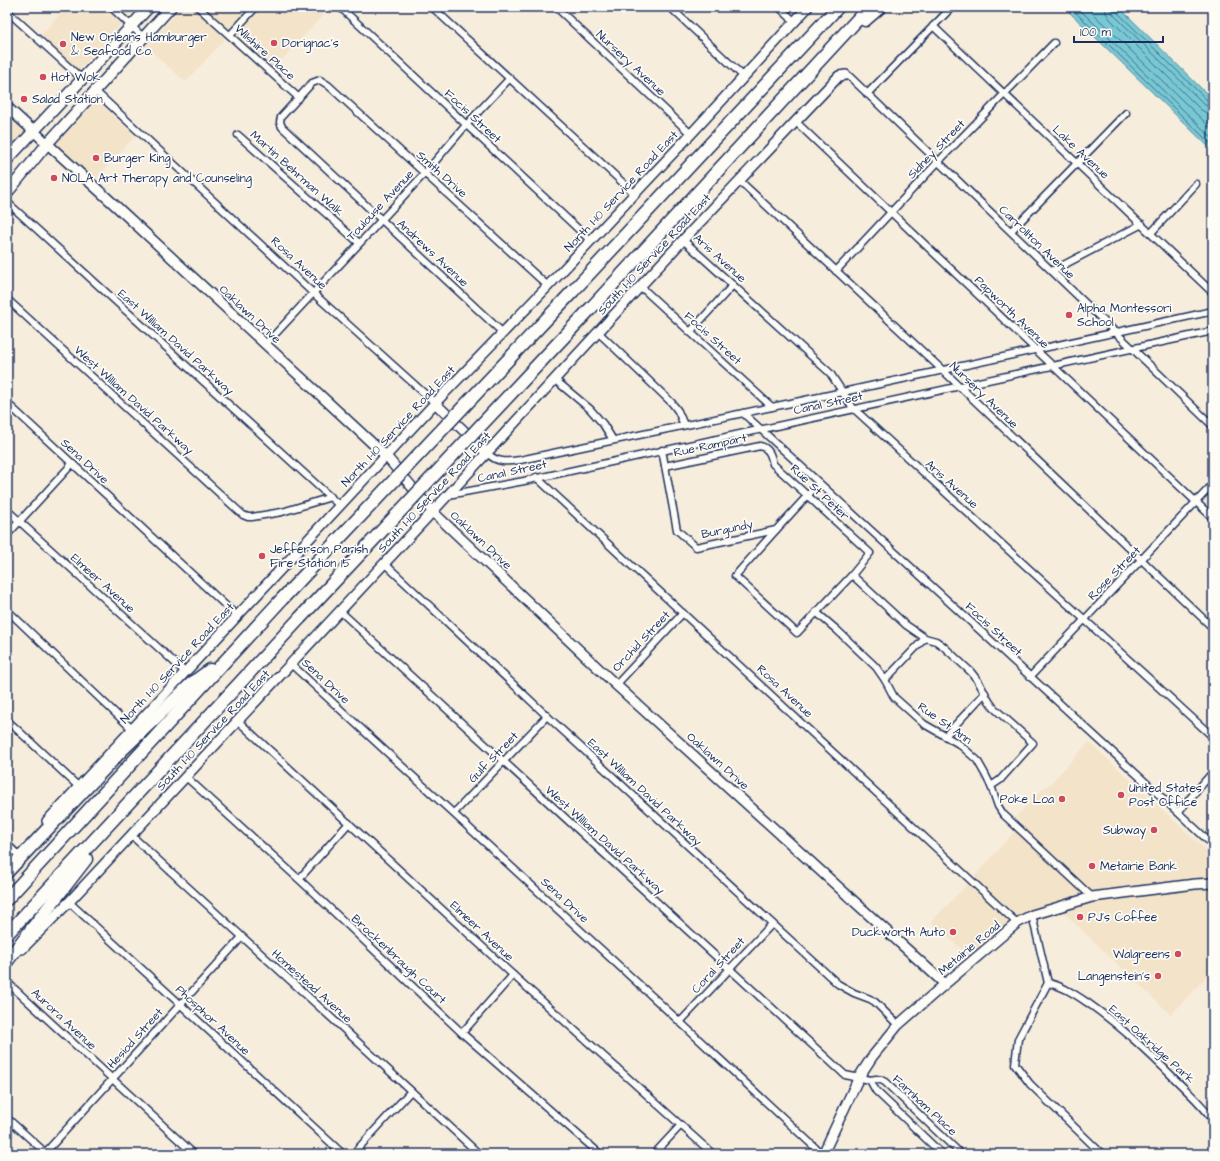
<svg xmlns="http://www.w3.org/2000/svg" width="1220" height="1161" font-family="'Architects Daughter',sans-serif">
	<rect width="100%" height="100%" fill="#f7eddc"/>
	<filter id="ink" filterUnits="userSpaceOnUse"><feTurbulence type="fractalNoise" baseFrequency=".025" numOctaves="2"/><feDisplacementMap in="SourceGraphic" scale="8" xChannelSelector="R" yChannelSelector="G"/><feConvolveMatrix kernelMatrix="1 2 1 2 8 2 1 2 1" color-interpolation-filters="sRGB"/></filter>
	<g filter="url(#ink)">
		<g fill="#f3e3c9">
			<path d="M68 7H100L120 25 77 72 39 37 63 11H64Z"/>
			<path d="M101 7H137L121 25Z"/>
			<path d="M182 7H330L273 70 231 32 186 82 146 47Z"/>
			<path d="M96 100 135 136 93 182 54 146Z"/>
			<path d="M7 115 25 131 7 150Z"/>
			<path d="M1089 742 1207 851 1213 846V969L1171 1015 1064 913 1028 922 976 962 931 922 975 876 1022 823 1016 817 1042 789 1051 783Z"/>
		</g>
		<path fill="#78c8d3" stroke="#538ba4" d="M1064 7H1119L1213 100V151Z"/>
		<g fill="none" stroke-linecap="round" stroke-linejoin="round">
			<g stroke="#406c8d" stroke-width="1">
				<path d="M1070 7 1213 146"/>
				<path d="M1077 7 1213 139"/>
				<path d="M1086 7 1213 130"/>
				<path d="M1105 7 1106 13 1110 19 1201 110 1207 113 1213 114"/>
				<path d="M1111 7 1112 11 1114 15 1205 105 1209 107 1213 108"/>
				<path d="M1116 7 1117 12 1208 101 1213 103"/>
			</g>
			<defs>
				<g id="street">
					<path d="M111 7 143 37"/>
					<path d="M198 7 299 98"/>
					<path d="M340 7 591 241"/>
					<path d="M432 7 635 194"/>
					<path d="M556 7 691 134"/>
					<path d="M670 7 744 77"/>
					<path d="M779 7 795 22"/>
					<path d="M7 11 82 79"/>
					<path d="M933 26 1213 293"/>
					<path d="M230 35 256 7"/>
					<path d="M846 75 849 76 1213 426"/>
					<path d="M94 90 313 293 435 403"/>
					<path d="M867 94 952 7"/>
					<path d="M795 121 1213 518"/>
					<path d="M238 135 359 243"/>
					<path d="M739 180 952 379 1213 628"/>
					<path d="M7 202 340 506"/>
					<path d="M1011 231 1126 113"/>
					<path d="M1151 233 1196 184"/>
					<path d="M683 240 830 373 853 408 1213 737"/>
					<path d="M836 271 938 162 1054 43"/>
					<path d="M1052 271 1142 224"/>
					<path d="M640 286 772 407"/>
					<path d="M7 299 243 515 248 517H252L282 512 331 497"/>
					<path d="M598 332 672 403 678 411 684 425"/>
					<path d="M690 332 733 285"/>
					<path d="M503 333 282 127 280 122 281 117 312 83 320 80 328 85 548 286"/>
					<path d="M265 345 425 173 467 124 510 78"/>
					<path d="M554 379 590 409 603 424 613 440"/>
					<path d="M7 403 237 616"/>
					<path d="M743 413 1155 791 1213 845"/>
					<path d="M662 450 677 530 696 547 776 530 819 483"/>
					<path d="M487 453C497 463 507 462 520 460L843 392 1213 311"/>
					<path d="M665 466 760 446C769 448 771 455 773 464L870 553 852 575 797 633 735 576 776 530"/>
					<path d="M536 477 1017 923"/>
					<path d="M448 495 524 481 1213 331"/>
					<path d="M7 510 185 672"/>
					<path d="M7 535 72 464"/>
					<path d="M384 563 547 716 838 984 854 993 870 999 875 1002 898 1025"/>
					<path d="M852 575 906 625 925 638 936 641 943 646 971 672 978 681 989 701 994 708 1033 743 1000 780 991 786"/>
					<path d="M7 610 132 729"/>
					<path d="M340 611 845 1075 870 1080 876 1079 881 1080 885 1082 961 1154"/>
					<path d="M816 612 837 630 876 667 885 680 894 697 924 724 959 744 977 760 985 774 991 786 998 806 1003 814 1092 897"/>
					<path d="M291 664 680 1022 822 1154"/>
					<path d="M1030 677 1213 484"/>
					<path d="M885 680 925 638"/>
					<path d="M616 685 683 613"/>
					<path d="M7 720 79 787"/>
					<path d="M238 721 513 975 713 1154"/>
					<path d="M945 736 985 693"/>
					<path d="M186 777 302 882 462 1033 600 1154"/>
					<path d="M1178 812 1213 772"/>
					<path d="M454 813 547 716"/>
					<path d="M131 835C247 942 364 1046 479 1154"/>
					<path d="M7 844 17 854"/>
					<path d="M299 879 349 823"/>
					<path d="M69 902 343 1154"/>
					<path d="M1032 915 1048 983"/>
					<path d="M7 982 194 1154"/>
					<path d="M1048 983C1063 986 1076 995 1088 1003 1121 1026 1150 1054 1178 1082 1190 1094 1203 1105 1213 1120"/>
					<path d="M1048 983 1018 1039 1015 1064 1030 1084 1102 1154"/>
					<path d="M680 1022 772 924"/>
					<path d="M462 1033 513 975"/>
					<path d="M870 1080 876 1091 942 1154"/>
					<path d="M7 1118 47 1154"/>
					<path d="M44 1154 242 937"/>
					<path d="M353 1154 411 1091"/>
					<path d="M654 1154 681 1125"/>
				</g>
				<g id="secondary">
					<path d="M7 107 117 207 386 456 433 512 616 685 945 984"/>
					<path d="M435 403 487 453"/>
					<path d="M47 821 435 403 548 286 691 134 808 7"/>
					<path d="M22 949 69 902 448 495 683 240 839 76 846 75"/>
					<path d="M823 1154 859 1077 872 1057 898 1025 945 984 1017 923 1032 915 1092 897 1195 884 1213 883"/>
				</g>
				<g id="primary">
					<path d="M7 160 149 7"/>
					<path d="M7 193 47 144 171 7"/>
				</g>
				<g id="highway">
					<path d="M865 20 880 7"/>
					<path d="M573 291 838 7"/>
					<path d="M591 308 869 7"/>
					<path d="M7 872 122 750 191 684 210 670"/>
					<path d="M7 899 282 599"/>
					<path d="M7 934 300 618"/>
					<path d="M7 961 86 859"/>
				</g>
			</defs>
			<use href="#street" stroke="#1b2f5e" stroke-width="9"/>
			<use href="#secondary" stroke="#1b2f5e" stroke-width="12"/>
			<use href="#primary" stroke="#1b2f5e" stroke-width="13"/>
			<use href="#highway" stroke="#1b2f5e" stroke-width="15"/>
			<use href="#street" stroke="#fdfcf7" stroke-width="6"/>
			<use href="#secondary" stroke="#fdfcf7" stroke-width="9"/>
			<use href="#primary" stroke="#fdfcf7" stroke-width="10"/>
			<use href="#highway" stroke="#fdfcf7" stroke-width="12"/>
			<defs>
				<g id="highway-bridge">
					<path d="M282 599 573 291"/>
					<path d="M300 618 591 308"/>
				</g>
			</defs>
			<use href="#highway-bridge" stroke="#1b2f5e" stroke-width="15" stroke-linecap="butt"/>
			<use href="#highway-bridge" stroke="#fdfcf7" stroke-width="12"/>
		</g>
	</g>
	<g fill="#d1495b" stroke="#fdfcf7" stroke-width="1.5">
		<circle cx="274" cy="43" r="4"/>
		<circle cx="63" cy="44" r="4"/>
		<circle cx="43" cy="77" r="4"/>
		<circle cx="24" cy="99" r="4"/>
		<circle cx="96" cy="158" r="4"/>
		<circle cx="54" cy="178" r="4"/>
		<circle cx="1069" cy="315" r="4"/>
		<circle cx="262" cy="556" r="4"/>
		<circle cx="1121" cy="795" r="4"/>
		<circle cx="1062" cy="799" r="4"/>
		<circle cx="1154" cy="830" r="4"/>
		<circle cx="1092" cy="866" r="4"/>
		<circle cx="1080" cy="917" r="4"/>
		<circle cx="953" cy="932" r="4"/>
		<circle cx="1178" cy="954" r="4"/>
		<circle cx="1158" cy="976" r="4"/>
	</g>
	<g text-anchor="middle" stroke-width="3.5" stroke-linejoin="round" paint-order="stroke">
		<g font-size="12" fill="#1b2f5e" stroke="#fdfcf7" text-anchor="start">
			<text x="71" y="41">New Orleans Hamburger<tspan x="71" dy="14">&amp; Seafood Co.</tspan></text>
			<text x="282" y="47">Dorignac's</text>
			<text x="51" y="81">Hot Wok</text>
			<text x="32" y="103">Salad Station</text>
			<text x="104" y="162">Burger King</text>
			<text x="62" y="182">NOLA Art Therapy and Counseling</text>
			<text x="1077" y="312">Alpha Montessori<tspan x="1077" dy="14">School</tspan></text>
			<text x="270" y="553">Jefferson Parish<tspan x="270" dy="14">Fire Station 15</tspan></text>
			<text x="1129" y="792">United States<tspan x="1129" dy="14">Post Office</tspan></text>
			<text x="1054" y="803" text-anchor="end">Poke Loa</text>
			<text x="1146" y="834" text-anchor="end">Subway</text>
			<text x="1100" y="870">Metairie Bank</text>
			<text x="1088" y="921">PJ's Coffee</text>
			<text x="945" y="936" text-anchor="end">Duckworth Auto</text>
			<text x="1170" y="958" text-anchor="end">Walgreens</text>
			<text x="1150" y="980" text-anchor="end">Langenstein's</text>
		</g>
		<g font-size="12" fill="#1b2f5e" stroke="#fdfcf7">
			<text transform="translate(265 52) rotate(42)" y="4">Wilshire Place</text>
			<text transform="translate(631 63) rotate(43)" y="4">Nursery Avenue</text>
			<text transform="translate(473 116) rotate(43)" y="4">Focis Street</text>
			<text transform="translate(936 149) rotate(-46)" y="4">Sidney Street</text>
			<text transform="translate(1081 152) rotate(43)" y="4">Lake Avenue</text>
			<text transform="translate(297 173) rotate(42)" y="4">Martin Behrman Walk</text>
			<text transform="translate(442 174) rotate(42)" y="4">Smith Drive</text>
			<text transform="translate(621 191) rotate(-47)" y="4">North I-10 Service Road East</text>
			<text transform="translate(380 205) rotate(-47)" y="4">Toulouse Avenue</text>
			<text transform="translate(1037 242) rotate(44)" y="4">Carrollton Avenue</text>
			<text transform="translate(433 253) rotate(43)" y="4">Andrews Avenue</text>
			<text transform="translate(654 254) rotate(-47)" y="4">South I-10 Service Road East</text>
			<text transform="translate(720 258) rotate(42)" y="4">Aris Avenue</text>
			<text transform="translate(299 263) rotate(43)" y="4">Rosa Avenue</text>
			<text transform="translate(1012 312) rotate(44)" y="4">Papworth Avenue</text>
			<text transform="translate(250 314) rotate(43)" y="4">Oaklawn Drive</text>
			<text transform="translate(713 338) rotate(42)" y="4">Focis Street</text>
			<text transform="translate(176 342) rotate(42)" y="4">East William David Parkway</text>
			<text transform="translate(984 395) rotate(44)" y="4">Nursery Avenue</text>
			<text transform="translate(134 400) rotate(42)" y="4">West William David Parkway</text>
			<text transform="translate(828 403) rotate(-12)" y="4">Canal Street</text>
			<text transform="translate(398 426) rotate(-47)" y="4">North I-10 Service Road East</text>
			<text transform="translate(710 445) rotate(-12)" y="4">Rue Rampart</text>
			<text transform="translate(85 461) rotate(43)" y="4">Sena Drive</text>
			<text transform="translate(512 471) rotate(-12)" y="4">Canal Street</text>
			<text transform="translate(952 484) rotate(42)" y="4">Aris Avenue</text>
			<text transform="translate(434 492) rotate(-47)" y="4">South I-10 Service Road East</text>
			<text transform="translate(820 492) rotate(43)" y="4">Rue St Peter</text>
			<text transform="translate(727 529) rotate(-12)" y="4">Burgundy</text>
			<text transform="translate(481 540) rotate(43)" y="4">Oaklawn Drive</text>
			<text transform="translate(1114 573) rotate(-46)" y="4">Rose Street</text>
			<text transform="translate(103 583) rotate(42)" y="4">Elmeer Avenue</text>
			<text transform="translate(994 629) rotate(43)" y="4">Focis Street</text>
			<text transform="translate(641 641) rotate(-47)" y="4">Orchid Street</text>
			<text transform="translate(177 663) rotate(-47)" y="4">North I-10 Service Road East</text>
			<text transform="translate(326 681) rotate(43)" y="4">Sena Drive</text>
			<text transform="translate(785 691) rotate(43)" y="4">Rosa Avenue</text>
			<text transform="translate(945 723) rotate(35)" y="4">Rue St Ann</text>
			<text transform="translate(213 730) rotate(-47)" y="4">South I-10 Service Road East</text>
			<text transform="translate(493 757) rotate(-46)" y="4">Gulf Street</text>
			<text transform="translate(718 761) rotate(42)" y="4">Oaklawn Drive</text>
			<text transform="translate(645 792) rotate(43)" y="4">East William David Parkway</text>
			<text transform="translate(605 840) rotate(42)" y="4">West William David Parkway</text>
			<text transform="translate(565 900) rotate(43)" y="4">Sena Drive</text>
			<text transform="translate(482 931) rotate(43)" y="4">Elmeer Avenue</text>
			<text transform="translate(969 948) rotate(-40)" y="4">Metairie Road</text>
			<text transform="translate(399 959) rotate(43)" y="4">Brockenbraugh Court</text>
			<text transform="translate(718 965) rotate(-47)" y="4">Coral Street</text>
			<text transform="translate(312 986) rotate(42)" y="4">Homestead Avenue</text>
			<text transform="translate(64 1019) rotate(43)" y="4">Aurora Avenue</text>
			<text transform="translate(213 1020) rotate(43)" y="4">Phosphor Avenue</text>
			<text transform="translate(135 1038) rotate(-48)" y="4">Hesiod Street</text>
			<text transform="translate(1152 1044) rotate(42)" y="4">East Oakridge Park</text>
			<text transform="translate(925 1105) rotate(43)" y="4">Farnham Place</text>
		</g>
	</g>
	<rect width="1220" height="1161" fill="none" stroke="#fdfcf7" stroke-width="24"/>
	<rect x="12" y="12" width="1196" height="1137" fill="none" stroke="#1b2f5e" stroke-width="1.5" filter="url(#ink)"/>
	<path d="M1074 36v6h89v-6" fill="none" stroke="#1b2f5e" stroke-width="2"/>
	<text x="1080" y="36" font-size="12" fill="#1b2f5e" stroke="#fdfcf7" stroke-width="3" paint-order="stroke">100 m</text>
</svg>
